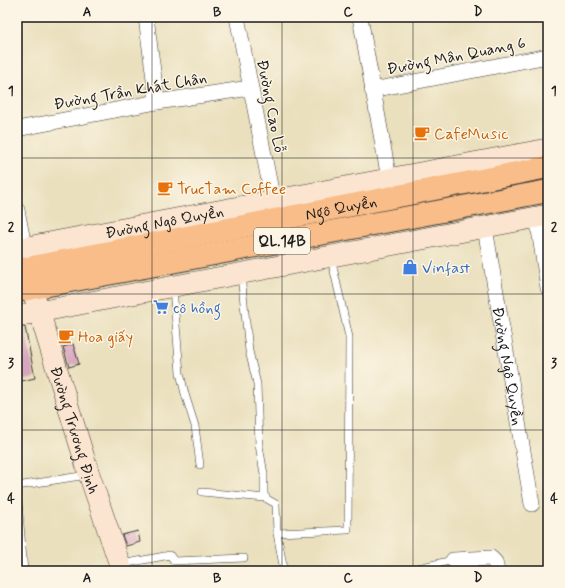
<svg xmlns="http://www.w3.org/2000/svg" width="565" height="588" font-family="Mynerve,sans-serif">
	<rect width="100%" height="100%" fill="#fcf5e5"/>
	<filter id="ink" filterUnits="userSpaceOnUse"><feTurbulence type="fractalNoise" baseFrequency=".025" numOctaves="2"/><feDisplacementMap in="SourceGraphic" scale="8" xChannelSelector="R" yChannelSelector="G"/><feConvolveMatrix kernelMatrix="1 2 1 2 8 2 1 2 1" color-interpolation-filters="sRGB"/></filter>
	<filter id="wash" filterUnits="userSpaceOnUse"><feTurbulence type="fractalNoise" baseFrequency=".012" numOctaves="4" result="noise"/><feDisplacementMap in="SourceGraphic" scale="16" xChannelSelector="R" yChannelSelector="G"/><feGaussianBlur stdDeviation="0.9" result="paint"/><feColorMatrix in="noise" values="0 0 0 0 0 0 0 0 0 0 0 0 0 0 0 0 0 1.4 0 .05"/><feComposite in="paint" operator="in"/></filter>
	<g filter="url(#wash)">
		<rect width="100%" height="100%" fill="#eae0be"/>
		<g id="blocks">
			<g fill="#d7a5be">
				<path d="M25 327 35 378 17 382V328Z"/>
				<path d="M73 344 79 364 69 367 63 347Z"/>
				<path d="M138 531 140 542 126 546 122 535Z"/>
			</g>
		</g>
	</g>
	<g filter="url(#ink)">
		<use href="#blocks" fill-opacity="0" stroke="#3b3934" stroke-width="1"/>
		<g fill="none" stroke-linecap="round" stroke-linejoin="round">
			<defs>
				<g id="lane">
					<path d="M241 275 249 351 257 384 259 445 264 474V494L267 499 276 504 277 533 284 571"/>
					<path d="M173 288 180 373 185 394 195 426 200 465"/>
					<path d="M17 486 87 475"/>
					<path d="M17 490 24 571"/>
					<path d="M202 492 265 498"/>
					<path d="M277 533 348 530 349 337 331 258"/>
					<path d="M122 564 170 555 174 561 244 558"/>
					<path d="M405 571 453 560"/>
				</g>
				<g id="street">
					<path d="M146 17 157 102"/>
					<path d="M237 17 273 201"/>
					<path d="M360 17 389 179"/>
					<path d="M372 90 548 56"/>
					<path d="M17 129 157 102 250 88"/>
					<path d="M17 210 26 257"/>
					<path d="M537 217 548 288"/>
					<path id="s1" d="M485 228 532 504"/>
					<path d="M453 560 491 558 495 562 497 571"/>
				</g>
				<g id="secondary">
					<path id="s2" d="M17 249 548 149"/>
					<path id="s3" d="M35 298 89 474 122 571"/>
					<path d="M17 316 548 215"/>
				</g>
				<g id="highway">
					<path id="s4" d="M17 270 548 167"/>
					<path d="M17 291 548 191"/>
				</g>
			</defs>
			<use href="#lane" stroke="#3b3934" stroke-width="8"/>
			<use href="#street" stroke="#3b3934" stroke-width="16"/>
			<use href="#secondary" stroke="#3b3934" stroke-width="22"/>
			<use href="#highway" stroke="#3b3934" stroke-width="24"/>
			<use href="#lane" stroke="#fff" stroke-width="7"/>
			<use href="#street" stroke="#fff" stroke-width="15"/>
			<use href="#secondary" stroke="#fce5d0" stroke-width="21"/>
			<use href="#highway" stroke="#f8bd89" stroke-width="22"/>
		</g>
	</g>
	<path fill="none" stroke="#1c1c1c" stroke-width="1" stroke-opacity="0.55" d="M152 17V571M282 17V571M413 17V571M17 158H548M17 294H548M17 430H548"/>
	<defs>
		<symbol id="cafe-bare" viewBox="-9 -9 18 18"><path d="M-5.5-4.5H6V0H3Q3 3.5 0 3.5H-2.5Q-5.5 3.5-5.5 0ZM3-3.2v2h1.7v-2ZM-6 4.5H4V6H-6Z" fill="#e8710a" stroke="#fcf5e5" stroke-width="2.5" paint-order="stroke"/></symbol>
		<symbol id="shop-bare" viewBox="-9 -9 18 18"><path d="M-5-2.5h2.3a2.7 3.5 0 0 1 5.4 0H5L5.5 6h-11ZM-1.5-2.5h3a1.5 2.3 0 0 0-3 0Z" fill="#3f7fe0" stroke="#fcf5e5" stroke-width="2.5" paint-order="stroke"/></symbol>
		<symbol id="supermarket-bare" viewBox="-9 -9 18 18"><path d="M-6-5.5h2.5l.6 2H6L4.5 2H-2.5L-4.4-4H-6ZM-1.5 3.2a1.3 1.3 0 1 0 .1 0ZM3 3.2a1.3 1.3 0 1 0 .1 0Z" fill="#3f7fe0" stroke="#fcf5e5" stroke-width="2.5" paint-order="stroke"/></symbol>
	</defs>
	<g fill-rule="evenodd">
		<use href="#cafe-bare" x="411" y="122" width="22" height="22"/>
		<use href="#cafe-bare" x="154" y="177" width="22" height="22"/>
		<use href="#shop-bare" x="399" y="256" width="22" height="22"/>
		<use href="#supermarket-bare" x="150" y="296" width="22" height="22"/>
		<use href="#cafe-bare" x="55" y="325" width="22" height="22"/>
	</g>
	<g text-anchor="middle" stroke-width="3" stroke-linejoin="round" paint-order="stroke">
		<rect fill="#fcf5e5" stroke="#5f5d58" stroke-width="1" x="254" y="228" width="56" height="26" rx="3"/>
		<g font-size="15" font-weight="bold" fill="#1c1c1c">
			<text x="282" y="246">QL.14B</text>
		</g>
		<g font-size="16" fill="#1c1c1c" stroke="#fcf5e5">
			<text transform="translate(456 55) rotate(-11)" y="6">Đường Mân Quang 6</text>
			<text transform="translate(130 90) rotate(-10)" y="6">Đường Trần Khát Chân</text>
			<text transform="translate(272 106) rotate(79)" y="6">Đường Cao Lỗ</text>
			<text dy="6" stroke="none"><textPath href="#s4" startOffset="330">Ngô Quyền</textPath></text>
			<text dy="6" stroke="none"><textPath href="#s2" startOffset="150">Đường Ngô Quyền</textPath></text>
			<text dy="6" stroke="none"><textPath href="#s1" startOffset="140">Đường Ngô Quyền</textPath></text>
			<text dy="6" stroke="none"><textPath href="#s3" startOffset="138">Đường Trương Định</textPath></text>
		</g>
		<g font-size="16" fill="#c56008" stroke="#fcf5e5" text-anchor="start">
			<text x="434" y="139">CafeMusic</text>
			<text x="177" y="194">TrucTam Coffee</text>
			<text x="78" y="342">Hoa giấy</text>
		</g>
		<g font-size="16" fill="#366cbe" stroke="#fcf5e5" text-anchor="start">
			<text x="422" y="273">Vinfast</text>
			<text x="173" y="313">cô hồng</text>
		</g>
	</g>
	<rect width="565" height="588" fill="none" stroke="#fcf5e5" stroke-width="44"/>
	<rect x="22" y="22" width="521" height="544" fill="none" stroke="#1c1c1c" stroke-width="1.5"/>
	<g font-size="13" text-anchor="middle" font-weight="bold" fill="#1c1c1c">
		<text x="87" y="16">A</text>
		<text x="217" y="16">B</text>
		<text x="348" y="16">C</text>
		<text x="478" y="16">D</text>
		<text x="11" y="95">1</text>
		<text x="554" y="95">1</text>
		<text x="11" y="231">2</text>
		<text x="554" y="231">2</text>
		<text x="11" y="367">3</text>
		<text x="554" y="367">3</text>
		<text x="11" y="503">4</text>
		<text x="554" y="503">4</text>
		<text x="87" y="582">A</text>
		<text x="217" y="582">B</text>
		<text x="348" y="582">C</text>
		<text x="478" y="582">D</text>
	</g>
</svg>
